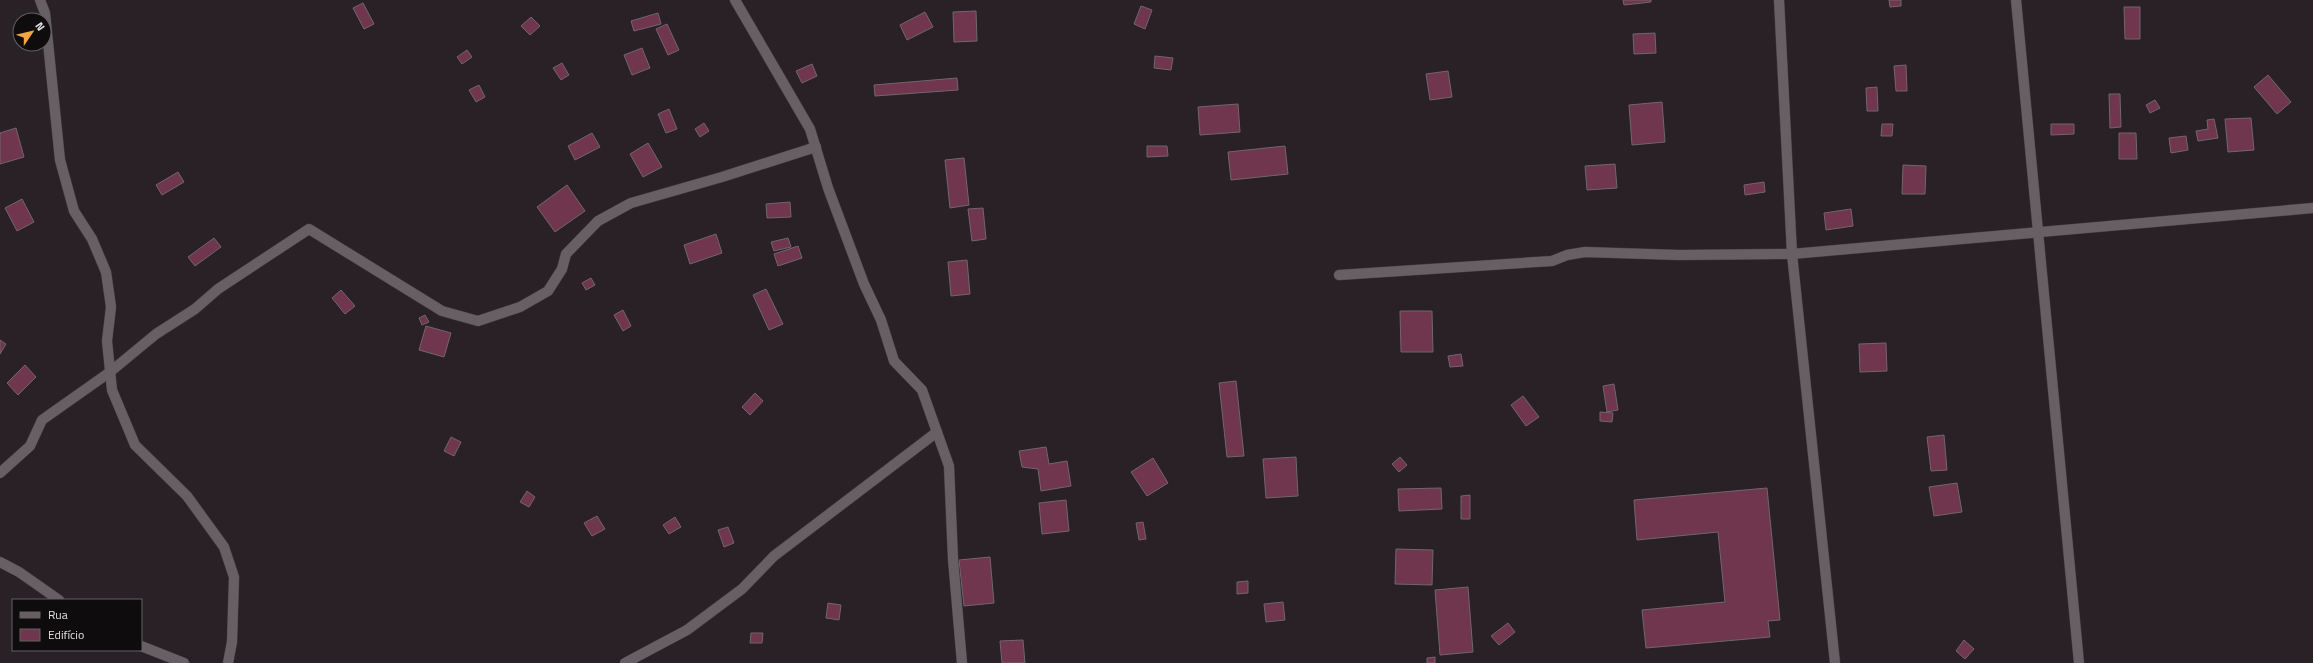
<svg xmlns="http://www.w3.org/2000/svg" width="2313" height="663" font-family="'Titillium Web',sans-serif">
	<rect width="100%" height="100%" fill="#292126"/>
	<g fill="#6f364e" stroke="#71666a">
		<path d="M1623 0H1651V2L1624 5Z"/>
		<path d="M1889 0H1901V6L1890 7Z"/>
		<path d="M363 3 374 24 364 29 353 8Z"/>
		<path d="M1141 6 1152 10 1145 29 1134 24Z"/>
		<path d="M2124 7H2140V39H2125Z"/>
		<path d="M976 11 977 41 954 42 953 12Z"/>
		<path d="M925 12 933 27 907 40 900 25Z"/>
		<path d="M658 13 661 24 634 31 631 21Z"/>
		<path d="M531 17 540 26 530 35 521 26Z"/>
		<path d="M667 24 679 50 668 55 656 29Z"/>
		<path d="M1655 33 1656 53 1634 54 1633 34Z"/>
		<path d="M642 48 650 68 632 75 624 55Z"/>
		<path d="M467 50 472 57 462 64 457 57Z"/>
		<path d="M1155 56 1173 58 1171 70 1154 68Z"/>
		<path d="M562 63 569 75 561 80 553 68Z"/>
		<path d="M812 64 817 76 802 83 796 71Z"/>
		<path d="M1906 65 1907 91H1896L1894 66Z"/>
		<path d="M1448 71 1452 97 1430 100 1426 74Z"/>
		<path d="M2268 75 2291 102 2277 114 2254 87Z"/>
		<path d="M957 78 958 90 875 96 874 85Z"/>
		<path d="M479 85 485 97 476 102 469 90Z"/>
		<path d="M1877 87 1878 111H1867L1866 88Z"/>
		<path d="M2109 94H2120L2121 127 2110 128Z"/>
		<path d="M2155 100 2160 108 2150 113 2146 105Z"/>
		<path d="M1662 102 1665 142 1632 145 1629 105Z"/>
		<path d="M1238 104 1240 132 1200 135 1198 107Z"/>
		<path d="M669 109 677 129 666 133 658 114Z"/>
		<path d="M2251 118 2254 150 2228 152 2225 119Z"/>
		<path d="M2214 119 2218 138 2198 141 2196 131 2208 129 2207 120Z"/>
		<path d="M704 123 709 131 700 137 695 129Z"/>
		<path d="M1882 124H1893L1892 136H1881Z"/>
		<path d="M2051 124H2074V134L2051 135Z"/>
		<path d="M16 128 24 157 0 164V133Z"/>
		<path d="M592 133 600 147 575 160 568 146Z"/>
		<path d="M2119 133H2136L2137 159H2119Z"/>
		<path d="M2186 136 2188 150 2171 153 2169 138Z"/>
		<path d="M648 143 662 167 643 177 630 154Z"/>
		<path d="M1147 146H1167L1168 156 1147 157Z"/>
		<path d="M1285 146 1288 174 1231 180 1228 152Z"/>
		<path d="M964 158 969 205 950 208 945 160Z"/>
		<path d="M1615 164 1617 188 1587 190 1585 166Z"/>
		<path d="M1903 165 1926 166 1925 194H1902Z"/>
		<path d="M178 172 184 182 162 195 156 185Z"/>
		<path d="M1764 182 1765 192 1745 195 1744 185Z"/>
		<path d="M567 185 585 211 555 232 537 207Z"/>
		<path d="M22 199 34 222 17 231 5 208Z"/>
		<path d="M790 202 791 217 767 218 766 204Z"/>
		<path d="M983 208 986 239 972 241 968 209Z"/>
		<path d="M1851 209 1853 226 1826 230 1824 213Z"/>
		<path d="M716 234 722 253 690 264 684 245Z"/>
		<path d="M214 238 221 247 195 266 188 257Z"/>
		<path d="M788 238 791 247 774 251 771 242Z"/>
		<path d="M798 246 802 258 778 266 774 254Z"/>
		<path d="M967 260 970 294 951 296 948 262Z"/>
		<path d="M591 278 595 285 586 290 582 283Z"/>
		<path d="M766 289 783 324 769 330 753 295Z"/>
		<path d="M341 290 355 306 345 314 332 298Z"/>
		<path d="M623 310 631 326 623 331 614 315Z"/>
		<path d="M1400 311H1432L1433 352H1401Z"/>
		<path d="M425 315 429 322 422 325 419 318Z"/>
		<path d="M426 326 451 333 444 357 419 350Z"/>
		<path d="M0 340 6 344 0 354Z"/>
		<path d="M1886 343 1887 371 1860 372 1859 344Z"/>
		<path d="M1461 354 1463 366 1450 367 1448 356Z"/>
		<path d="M25 365 36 377 18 395 7 383Z"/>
		<path d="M1236 381 1244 456 1227 457 1219 383Z"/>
		<path d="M1614 384 1618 410 1607 412 1603 386Z"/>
		<path d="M755 393 763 401 750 415 742 407Z"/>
		<path d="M1523 396 1539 417 1526 426 1511 405Z"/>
		<path d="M1600 412 1613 413 1612 422 1600 421Z"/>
		<path d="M1944 435 1947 470 1931 471 1927 437Z"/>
		<path d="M451 437 461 442 454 456 444 451Z"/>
		<path d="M1046 447 1049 464 1067 461 1071 486 1041 491 1038 469 1022 467 1019 451Z"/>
		<path d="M1296 457 1298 496 1266 498 1263 459Z"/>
		<path d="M1400 457 1407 465 1399 472 1392 464Z"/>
		<path d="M1153 458 1168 483 1147 496 1131 472Z"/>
		<path d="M1957 483 1962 512 1934 516 1929 487Z"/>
		<path d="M1441 488 1442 509 1399 511 1398 489Z"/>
		<path d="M1767 488 1780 620 1768 621 1770 637 1646 648 1642 610 1725 602 1718 532 1637 540 1634 500Z"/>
		<path d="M527 491 535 497 529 507 520 502Z"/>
		<path d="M1470 495V519H1461V496Z"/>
		<path d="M1066 500 1069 531 1042 534 1039 503Z"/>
		<path d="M597 516 605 529 592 536 584 523Z"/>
		<path d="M675 517 681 527 669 534 663 525Z"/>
		<path d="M1143 522 1146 539 1139 540 1136 523Z"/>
		<path d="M728 527 734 543 724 547 718 530Z"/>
		<path d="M1396 549 1433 550 1432 585 1395 584Z"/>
		<path d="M990 557 994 603 964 606 959 560Z"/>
		<path d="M1248 581V593L1237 594V582Z"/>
		<path d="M1468 587 1473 652 1440 655 1435 590Z"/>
		<path d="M1283 602 1285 620 1266 622 1264 604Z"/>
		<path d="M828 603 841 605 839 620 826 618Z"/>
		<path d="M1508 623 1515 632 1499 645 1491 636Z"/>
		<path d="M751 633H763L762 643H750Z"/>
		<path d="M1023 640 1025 663H1002L1000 641Z"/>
		<path d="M1964 640 1974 649 1965 659 1956 651Z"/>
		<path d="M1435 657V663H1427V658Z"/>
	</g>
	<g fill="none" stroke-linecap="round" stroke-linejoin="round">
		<defs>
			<g id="minor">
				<path d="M40 0 45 13 60 160 74 211 92 239 106 272 111 307 107 341 112 390 135 445 187 496 224 547 234 577 232 642 228 663"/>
				<path d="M735 0 810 129 828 188 864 284 881 320 894 361 922 390 949 466 953 559 962 663"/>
				<path d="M1779 0 1792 254 1835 663"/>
				<path d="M2016 0 2079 663"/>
				<path d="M1339 275 1552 261 1567 255 1585 252 1679 255 1792 254 2313 208"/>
				<path d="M0 473 30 446 42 420 110 372 156 334 195 309 218 289 309 229 442 311 478 321 520 307 548 291 562 269 566 254 598 221 631 203 722 177 816 147"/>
				<path d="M0 562 19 572 59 600"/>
				<path d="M141 646 184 663"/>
				<path d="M625 663 687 630 742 589 774 556 937 432"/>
			</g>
		</defs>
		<use href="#minor" stroke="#433d42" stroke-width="11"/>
		<use href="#minor" stroke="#685f65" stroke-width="10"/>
	</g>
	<rect x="12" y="599" width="130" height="52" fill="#0f0c0e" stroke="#646063"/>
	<rect x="20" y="612" width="20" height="6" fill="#685f65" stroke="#646063"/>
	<text x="48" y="619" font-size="12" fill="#e3dee2">Rua</text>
	<rect x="20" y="629" width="20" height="12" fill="#6f364e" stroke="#646063"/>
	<text x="48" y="639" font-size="12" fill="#e3dee2">Edifício</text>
	<g transform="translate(32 32) rotate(55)"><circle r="19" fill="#0f0c0e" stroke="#646063"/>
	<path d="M0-3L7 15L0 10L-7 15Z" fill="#f3a443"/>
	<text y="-6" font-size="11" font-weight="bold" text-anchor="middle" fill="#e3dee2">N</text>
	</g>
</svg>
